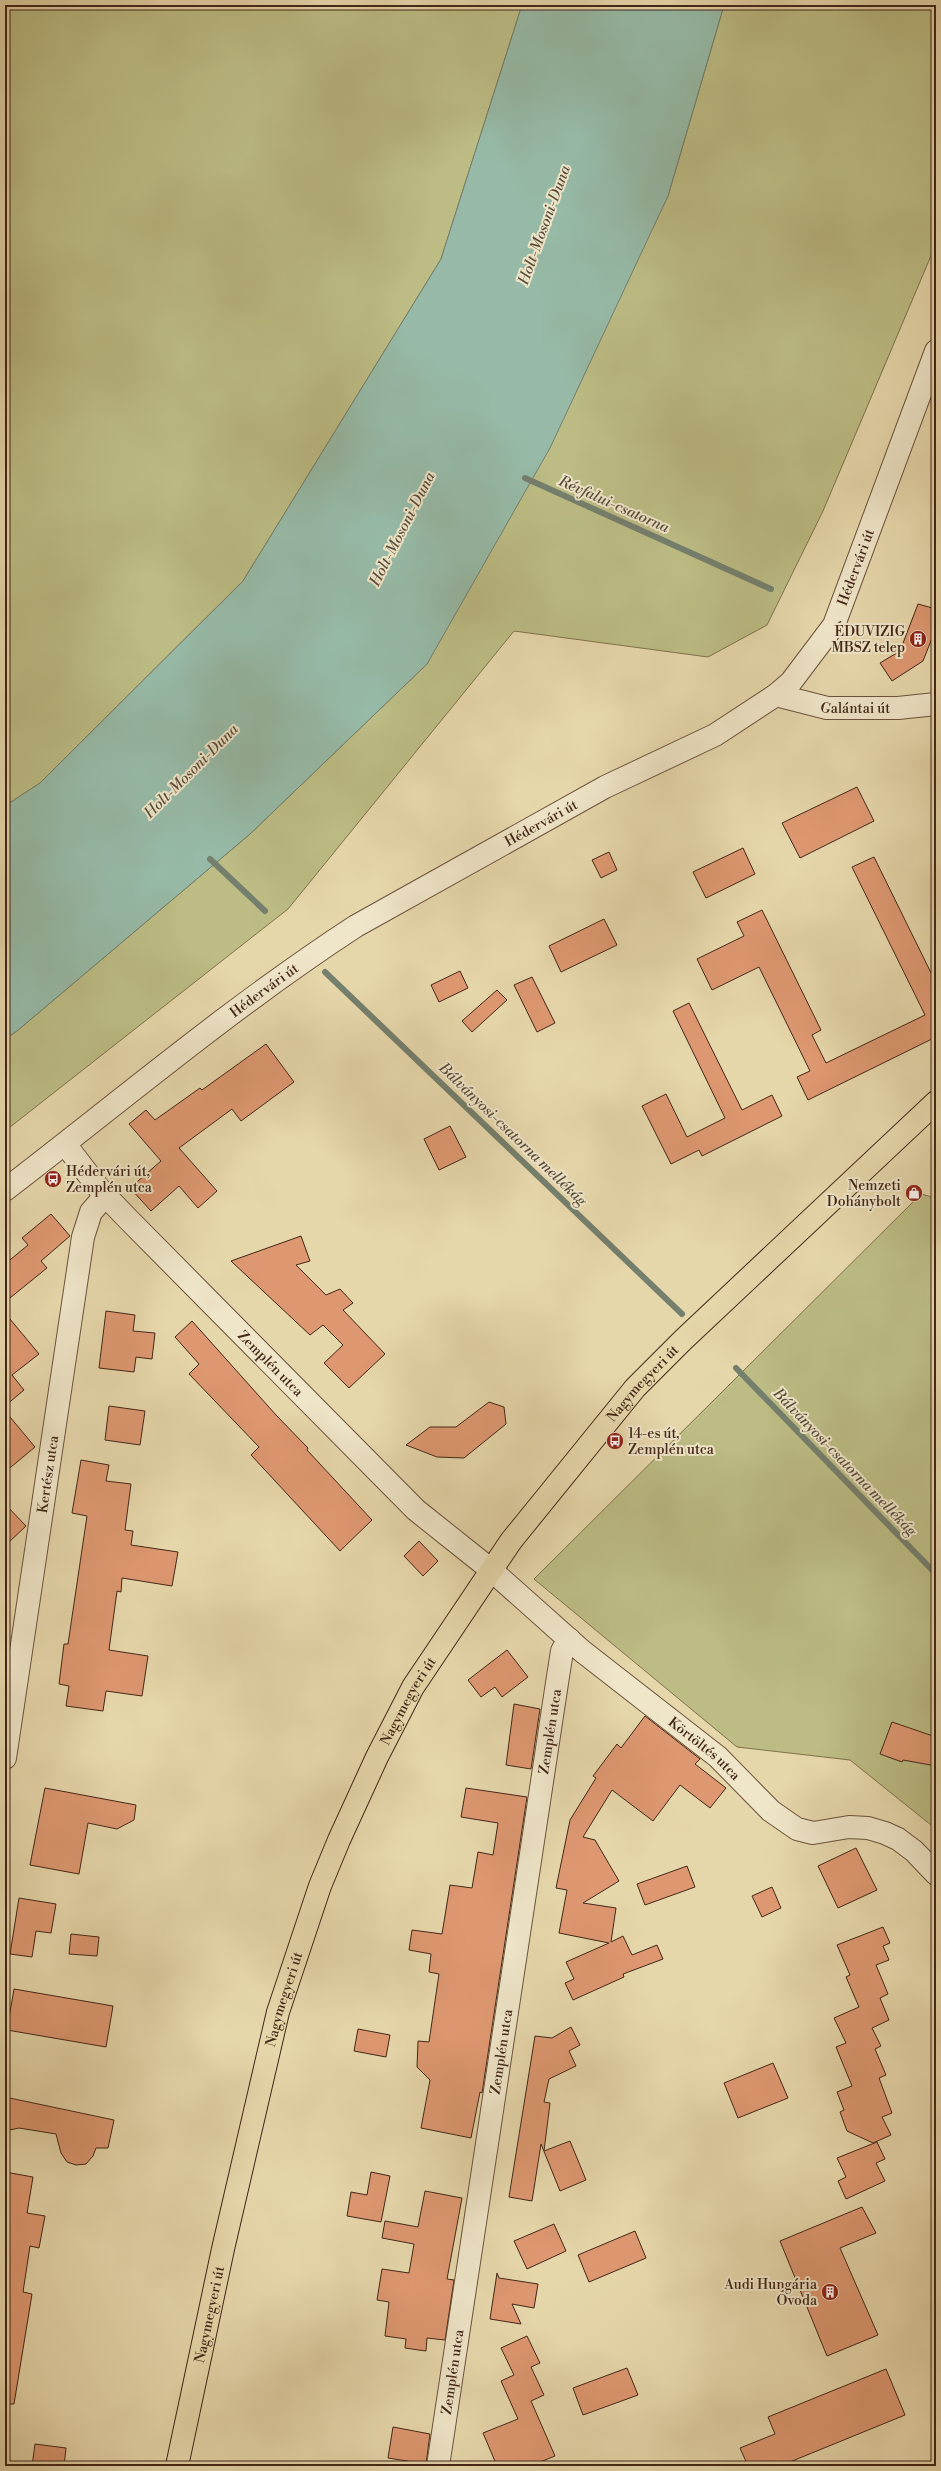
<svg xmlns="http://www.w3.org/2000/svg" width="941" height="2471" font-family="'Libre Bodoni',serif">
	<rect width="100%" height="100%" fill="#e6d7ab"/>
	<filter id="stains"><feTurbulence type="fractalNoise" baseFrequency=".005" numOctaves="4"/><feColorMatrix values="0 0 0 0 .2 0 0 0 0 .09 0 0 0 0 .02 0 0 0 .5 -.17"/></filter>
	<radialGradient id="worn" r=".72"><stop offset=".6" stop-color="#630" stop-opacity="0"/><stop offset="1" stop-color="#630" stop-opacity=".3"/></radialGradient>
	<g fill="#bcbc84" stroke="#7f714e">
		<path d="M5 5H522L441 259 243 581 40 783 5 806Z"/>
		<path d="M724 5H936V244L823 511 767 625 708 657 514 631 288 909 5 1131V1039L17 1031 250 834 427 664 668 196Z"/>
		<path d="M921 1194 936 1198V1829L850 1760 737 1747 534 1579Z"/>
	</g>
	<path fill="#96baa7" stroke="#747f6d" d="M522 5H724L668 196 550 448 427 664 250 834 17 1031 5 1039V806L40 783 243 581 441 259Z"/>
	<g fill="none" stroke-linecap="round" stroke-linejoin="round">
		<g stroke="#747f6d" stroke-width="6">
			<path d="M525 478 771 589"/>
			<path d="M210 859 265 911"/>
			<path d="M325 972 682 1314"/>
			<path d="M736 1368 936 1574"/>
		</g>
	</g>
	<g fill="#de9871" stroke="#422617">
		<path d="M918 604 936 609V628L923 661 892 681 880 663 900 651Z"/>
		<path d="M857 787 874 821 800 858 782 823Z"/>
		<path d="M743 848 755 874 706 898 693 872Z"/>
		<path d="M609 852 617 870 601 878 592 860Z"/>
		<path d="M874 857 936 983V1037L808 1100 797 1077 810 1071 759 967 712 990 697 959 744 936 737 922 762 910 821 1030 812 1035 826 1063 925 1015 852 867Z"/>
		<path d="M604 919 617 945 561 972 549 946Z"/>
		<path d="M460 971 468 988 439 1002 431 985Z"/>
		<path d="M532 977 555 1023 537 1032 514 985Z"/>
		<path d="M497 990 507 1000 472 1032 462 1021Z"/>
		<path d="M689 1003 742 1110 772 1095 782 1116 702 1156 699 1150 671 1164 642 1106 666 1094 687 1137 725 1118 673 1011Z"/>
		<path d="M266 1044 294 1082 241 1121 232 1109 179 1148 217 1191 198 1208 179 1186 151 1211 130 1188 161 1161 129 1124 146 1110 155 1120 200 1088 202 1090Z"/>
		<path d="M450 1126 466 1157 439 1170 424 1139Z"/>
		<path d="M51 1214 70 1236 41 1261 47 1268 5 1302V1264L28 1245 22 1238Z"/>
		<path d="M301 1236 310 1261 296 1265 326 1295 340 1289 353 1303 343 1310 385 1354 349 1388 324 1363 343 1345 323 1325 310 1335 231 1261Z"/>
		<path d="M106 1311 135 1315 133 1331 155 1333 152 1359 136 1357 134 1372 99 1368Z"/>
		<path d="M5 1313 39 1354 12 1375 24 1390 5 1406Z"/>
		<path d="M192 1321 276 1415 308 1448 307 1450 372 1520 340 1551 251 1455 259 1447 189 1374 199 1364 175 1337Z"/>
		<path d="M489 1402 504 1407 506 1424 464 1458 437 1457 406 1445 430 1427H456Z"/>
		<path d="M109 1406 145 1411 140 1445 105 1440Z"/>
		<path d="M5 1411 35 1447 5 1472Z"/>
		<path d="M81 1460 109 1465 106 1481 131 1484 125 1530 133 1531 131 1545 178 1552 172 1586 122 1578 121 1592 117 1591 109 1650 148 1656 142 1696 106 1691 103 1711 66 1706 69 1686 59 1684 64 1644H68L87 1516 72 1513Z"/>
		<path d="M5 1504 26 1526 5 1546Z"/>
		<path d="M419 1541 438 1561 423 1576 404 1556Z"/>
		<path d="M507 1650 528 1677 502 1697 495 1687 481 1697 468 1680Z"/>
		<path d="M514 1704 540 1709 531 1769 506 1765Z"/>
		<path d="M645 1716 700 1759 695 1764 726 1788 710 1808 680 1785 653 1821 612 1790 583 1837 595 1840 619 1881 583 1903 616 1908 611 1942 623 1936 632 1955 657 1945 663 1959 623 1974 624 1977 573 2000 565 1983 574 1979 566 1962 609 1943 559 1933 567 1890 556 1888 570 1820 596 1778 593 1776 617 1744 621 1748Z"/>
		<path d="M892 1722 936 1737V1766L903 1760 902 1762 880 1754Z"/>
		<path d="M45 1788 136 1805 134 1820 117 1829 88 1823 79 1874 30 1865Z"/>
		<path d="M466 1788 527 1797 482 2093 480 2092 471 2138 421 2128 430 2080 417 2067 418 2041 429 2042 439 1974 429 1972 431 1954 409 1950 412 1930 442 1934 450 1885 472 1888 478 1852 493 1855 498 1823 461 1817Z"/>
		<path d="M856 1848 877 1890 838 1908 818 1866Z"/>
		<path d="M687 1866 695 1887 645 1905 637 1884Z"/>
		<path d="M772 1887 781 1908 762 1917 752 1896Z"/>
		<path d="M19 1898 56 1904 51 1933 36 1931 32 1957 10 1954Z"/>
		<path d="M883 1927 890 1943 883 1946 889 1960 876 1965 888 1994 880 1998 889 2020 872 2028 881 2046 875 2049 886 2075 879 2078 892 2113 882 2117 891 2135 873 2143 847 2131 840 2112 844 2110 837 2092 852 2086 836 2047 846 2043 834 2018 859 2007 846 1977 850 1975 837 1945Z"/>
		<path d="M71 1934 99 1937 97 1956 69 1954Z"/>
		<path d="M14 1989 113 2006 106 2047 7 2030Z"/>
		<path d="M571 2027 580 2045 569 2051 576 2066 549 2079 544 2102 550 2103 544 2151 570 2141 586 2180 560 2191 541 2144 532 2201 509 2197 535 2036 552 2038Z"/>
		<path d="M358 2029 390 2035 386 2057 354 2051Z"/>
		<path d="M773 2063 788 2098 738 2118 724 2083Z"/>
		<path d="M5 2097 114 2120 108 2148H96L93 2156 86 2164 76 2165 67 2162 61 2153 56 2134 19 2128 5 2131Z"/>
		<path d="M877 2142 885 2159 876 2163 885 2181 846 2199 838 2181 846 2177 837 2158Z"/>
		<path d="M5 2172 33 2177 27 2213 45 2216 39 2248 30 2246 23 2292 32 2294 14 2404H5Z"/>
		<path d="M371 2172 390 2176 381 2222 347 2216 351 2192 367 2195Z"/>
		<path d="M425 2191 462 2198 447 2279 454 2280 445 2340 427 2338 426 2351 405 2348 406 2339 385 2336 389 2302 377 2300 382 2269 409 2273 414 2244 382 2238 385 2221 418 2227Z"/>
		<path d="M862 2207 876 2233 840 2248 878 2335 827 2356 780 2241Z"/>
		<path d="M554 2224 566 2251 527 2269 514 2241Z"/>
		<path d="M635 2231 646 2258 589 2282 578 2255Z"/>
		<path d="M497 2273 499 2278 538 2284 534 2308 512 2304 521 2324 490 2319Z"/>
		<path d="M527 2336 540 2363 531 2367 544 2395 531 2401 555 2456 530 2466H497L483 2433 518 2419 501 2381 514 2375 501 2348Z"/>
		<path d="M627 2368 638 2395 583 2415 573 2388Z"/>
		<path d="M886 2369 905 2415 780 2466H748L740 2448 775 2434 768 2417Z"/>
		<path d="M393 2427 430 2434 426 2464 388 2458Z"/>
		<path d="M35 2444 66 2448 64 2466H32Z"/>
	</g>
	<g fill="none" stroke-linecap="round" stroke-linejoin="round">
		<defs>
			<g id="minor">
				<path id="s1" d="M776 695 827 708H898L936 704"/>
				<path id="s2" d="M65 1144 101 1191 128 1219 416 1510 490 1569 582 1651 718 1757 771 1811 797 1829 813 1833 849 1827 868 1828 885 1833 898 1839 914 1851 936 1874"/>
				<path id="s3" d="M5 1190C121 1101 233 1006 356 926L605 787 715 735 776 695 791 682 834 625 936 351"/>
				<path id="s4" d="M5 1758 83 1237 91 1212 105 1196"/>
				<path id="s5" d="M438 2466 557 1683 562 1651 569 1639"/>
			</g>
			<g id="major">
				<path id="s6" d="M177 2466 223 2249 278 2012 320 1886 339 1840 377 1757 413 1687 511 1541 635 1388 683 1340 936 1102"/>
			</g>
		</defs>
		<use href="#minor" stroke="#6b523c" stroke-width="24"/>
		<use href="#major" stroke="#422617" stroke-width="24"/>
		<use href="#minor" stroke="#efe5c8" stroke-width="22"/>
		<use href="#major" stroke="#e6d7ab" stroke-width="22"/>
	</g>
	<defs>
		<symbol id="building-disc" viewBox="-11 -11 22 22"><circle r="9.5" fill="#8f2418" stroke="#efe5c8"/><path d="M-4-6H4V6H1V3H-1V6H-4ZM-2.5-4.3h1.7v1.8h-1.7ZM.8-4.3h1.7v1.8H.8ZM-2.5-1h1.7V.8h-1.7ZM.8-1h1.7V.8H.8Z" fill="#fff"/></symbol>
		<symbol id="bus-disc" viewBox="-11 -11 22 22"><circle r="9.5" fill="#8f2418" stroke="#efe5c8"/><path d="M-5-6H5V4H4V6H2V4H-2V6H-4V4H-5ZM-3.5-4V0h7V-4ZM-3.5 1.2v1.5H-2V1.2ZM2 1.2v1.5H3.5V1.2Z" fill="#fff"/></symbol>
		<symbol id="shop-disc" viewBox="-11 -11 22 22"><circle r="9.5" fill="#8f2418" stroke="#efe5c8"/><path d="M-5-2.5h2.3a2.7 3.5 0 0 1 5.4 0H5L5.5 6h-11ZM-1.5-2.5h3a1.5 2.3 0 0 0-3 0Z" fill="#fff"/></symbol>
	</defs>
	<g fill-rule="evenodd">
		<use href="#building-disc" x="908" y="629" width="20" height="20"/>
		<use href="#bus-disc" x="43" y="1169" width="20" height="20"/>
		<use href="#shop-disc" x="904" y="1183" width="20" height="20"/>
		<use href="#bus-disc" x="605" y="1431" width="20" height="20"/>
		<use href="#building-disc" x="820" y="2282" width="20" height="20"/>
	</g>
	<g text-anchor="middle" stroke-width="4" stroke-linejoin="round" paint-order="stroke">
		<g font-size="14" fill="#422617" stroke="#efe5c8">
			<text dy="5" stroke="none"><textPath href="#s3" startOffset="1072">Hédervári út</textPath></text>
			<text dy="5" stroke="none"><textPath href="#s1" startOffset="81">Galántai út</textPath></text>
			<text dy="5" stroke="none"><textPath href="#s3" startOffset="651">Hédervári út</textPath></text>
			<text dy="5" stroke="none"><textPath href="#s3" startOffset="327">Hédervári út</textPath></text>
			<text dy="5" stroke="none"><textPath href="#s2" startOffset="301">Zemplén utca</textPath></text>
			<text dy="5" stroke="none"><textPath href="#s6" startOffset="1199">Nagymegyeri út</textPath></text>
			<text dy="5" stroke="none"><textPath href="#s4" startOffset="287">Kertész utca</textPath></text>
			<text dy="5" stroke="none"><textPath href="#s6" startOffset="803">Nagymegyeri út</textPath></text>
			<text dy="5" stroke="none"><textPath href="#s5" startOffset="743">Zemplén utca</textPath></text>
			<text dy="5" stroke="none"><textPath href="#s2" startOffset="882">Körtöltés utca</textPath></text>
			<text dy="5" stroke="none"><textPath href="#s6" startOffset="479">Nagymegyeri út</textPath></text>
			<text dy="5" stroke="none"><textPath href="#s5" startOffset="419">Zemplén utca</textPath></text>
			<text dy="5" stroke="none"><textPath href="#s6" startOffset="155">Nagymegyeri út</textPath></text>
			<text dy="5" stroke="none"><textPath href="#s5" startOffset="95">Zemplén utca</textPath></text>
		</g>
		<g font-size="14" fill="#422617" stroke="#efe5c8" text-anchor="end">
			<text x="905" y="636">ÉDUVIZIG<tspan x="905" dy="16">MBSZ telep</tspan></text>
			<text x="66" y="1176" text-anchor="start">Hédervári út,<tspan x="66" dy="16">Zemplén utca</tspan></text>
			<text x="901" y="1190">Nemzeti<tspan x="901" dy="16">Dohánybolt</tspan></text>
			<text x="628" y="1438" text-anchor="start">14-es út,<tspan x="628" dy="16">Zemplén utca</tspan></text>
			<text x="817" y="2289">Audi Hungária<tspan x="817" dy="16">Óvoda</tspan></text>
		</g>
		<g font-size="15" font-style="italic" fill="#574b3b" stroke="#efe5c8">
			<text transform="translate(544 225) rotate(-70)" y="5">Holt-Mosoni-Duna</text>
			<text transform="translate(614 504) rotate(24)" y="5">Révfalui-csatorna</text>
			<text transform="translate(402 529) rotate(-63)" y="5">Holt-Mosoni-Duna</text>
			<text transform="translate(191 771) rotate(-45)" y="5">Holt-Mosoni-Duna</text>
			<text transform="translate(513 1134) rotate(44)" y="5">Bálványosi-csatorna mellékág</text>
			<text transform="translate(845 1462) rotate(46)" y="5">Bálványosi-csatorna mellékág</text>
		</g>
	</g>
	<rect width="941" height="2471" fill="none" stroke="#e6d7ab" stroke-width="20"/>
	<rect x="6" y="6" width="929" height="2459" fill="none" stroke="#422617" stroke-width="2"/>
	<rect x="10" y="10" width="921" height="2451" fill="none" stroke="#422617"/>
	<rect width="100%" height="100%" filter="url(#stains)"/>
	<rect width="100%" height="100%" fill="url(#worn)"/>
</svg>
